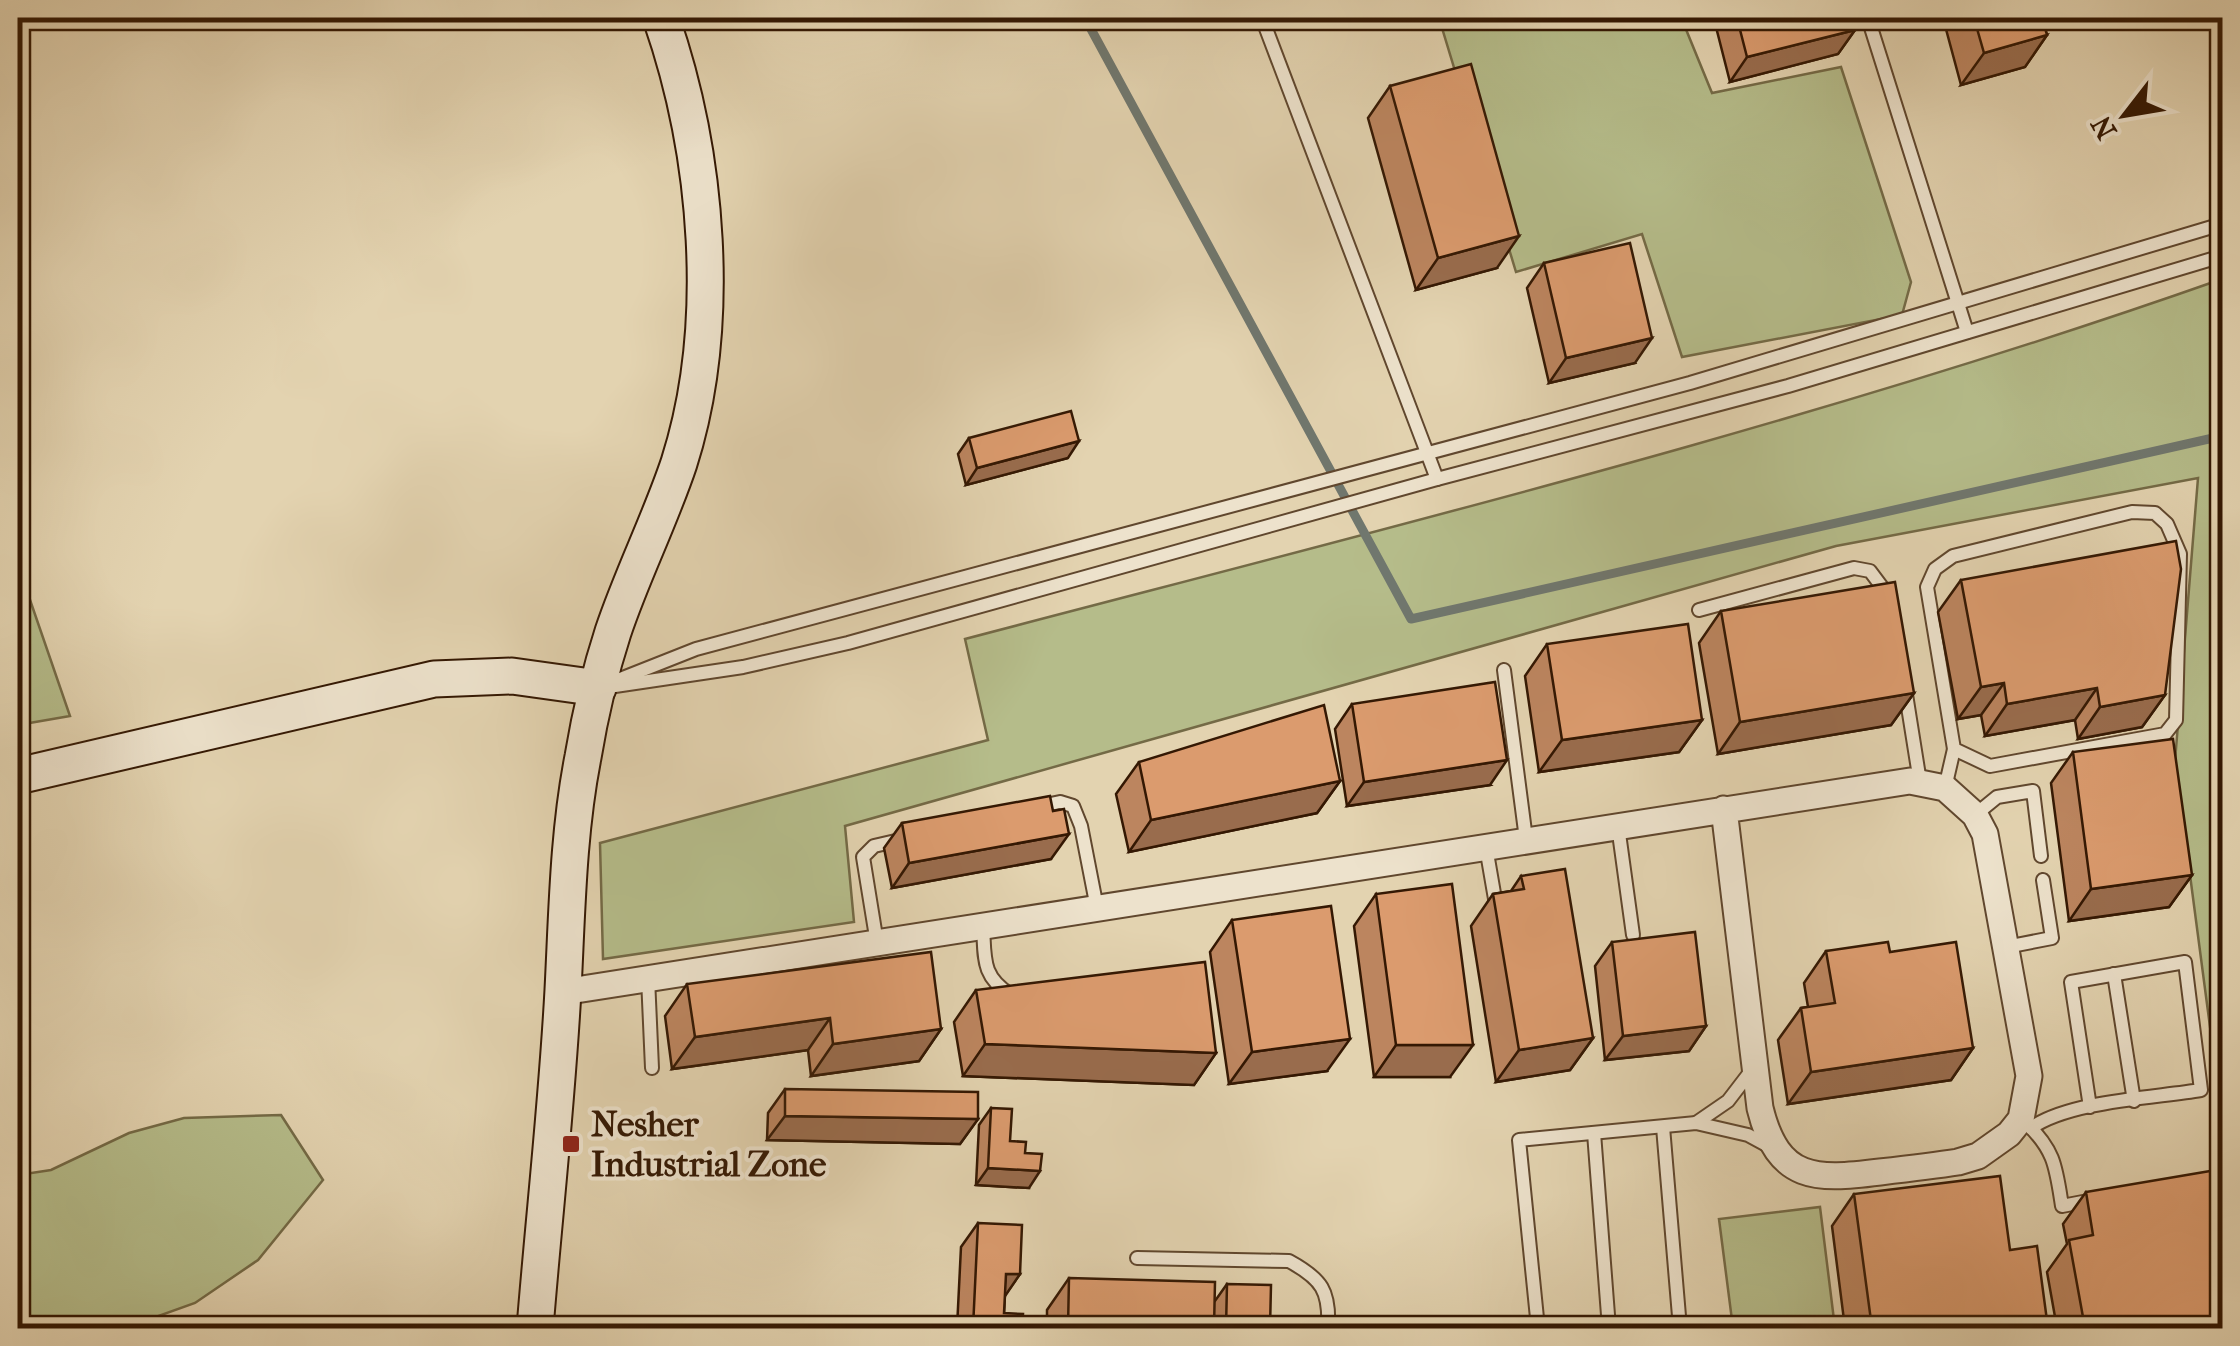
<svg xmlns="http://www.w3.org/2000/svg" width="2240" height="1346" font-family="'IM FELL French Canon',serif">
	<rect width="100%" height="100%" fill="#e3d3b0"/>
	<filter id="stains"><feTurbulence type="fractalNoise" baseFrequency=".002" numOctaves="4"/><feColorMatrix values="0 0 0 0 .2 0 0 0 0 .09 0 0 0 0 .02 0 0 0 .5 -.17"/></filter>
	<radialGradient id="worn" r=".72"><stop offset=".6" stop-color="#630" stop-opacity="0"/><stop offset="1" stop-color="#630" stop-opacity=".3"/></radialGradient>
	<g fill="#b5bc8a" stroke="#746a46" stroke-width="2.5">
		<path d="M1439 18H1498L1561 24 1582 18H1699L1683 22 1712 93 1841 67 1911 282 1902 315 1682 357 1642 234 1516 272Z"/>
		<path d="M2222 279V1118L2175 761 2198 478 1836 546 845 826 854 922 603 959 600 843 988 740 965 639C1387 528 1811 424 2222 279Z"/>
		<path d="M18 565 70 716 18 725Z"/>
		<path d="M281 1115 323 1180 258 1260 195 1303 125 1328H18V1175L51 1170 129 1133 184 1118Z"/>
		<path d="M1820 1207 1835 1328H1733L1719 1219Z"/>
	</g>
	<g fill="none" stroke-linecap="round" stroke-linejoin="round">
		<path stroke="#70776e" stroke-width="9" d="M1085 18 1411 619 2222 436"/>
		<defs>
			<g id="lane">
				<path d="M1262 18 1437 479"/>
				<path d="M1868 18 1967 332"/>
				<path d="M2132 512 2155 513 2167 524 2180 554 2176 720 2165 734 1990 766 1954 749 1927 587 1935 569 1953 556Z"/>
				<path d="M1699 610 1854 568 1870 571 1888 595"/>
				<path d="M1504 670 1526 839"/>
				<path d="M605 685 696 649 1690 383 2222 224"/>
				<path d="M615 686 743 667 848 643 1437 479 1788 386 2222 256"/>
				<path d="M1905 688 1920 782"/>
				<path d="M1945 788 1954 749"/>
				<path d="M1036 807 1060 802 1073 806 1081 826 1097 908"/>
				<path d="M1975 815 1997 797 2033 791 2041 856"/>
				<path d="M1618 826 1633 935"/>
				<path d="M1486 847 1495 899"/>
				<path d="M983 926C985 958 981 976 1011 995"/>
				<path d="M877 943 863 857 874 846 900 840"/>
				<path d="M2006 947 2052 938 2043 880"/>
				<path d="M2114 974 2134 1101"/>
				<path d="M648 978 652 1068"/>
				<path d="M1696 1123 1728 1101 1751 1071"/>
				<path d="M2026 1123C2055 1150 2056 1168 2062 1206L2093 1200"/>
				<path d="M1663 1127 1680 1328"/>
				<path d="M2031 1128C2070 1101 2152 1098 2201 1090L2185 962 2071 982 2090 1107"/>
				<path d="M1594 1133 1609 1328"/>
				<path d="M1137 1258 1289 1261C1322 1279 1330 1291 1328 1328"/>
				<path d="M1538 1328 1519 1140 1696 1123 1748 1135 1772 1148"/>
			</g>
			<path id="street" d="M563 992 1910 781 1945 788 1975 815 1985 834 2029 1076 2021 1119 2009 1134 1978 1156 1958 1162C1932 1166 1906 1169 1880 1172 1816 1180 1778 1182 1760 1108L1724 809"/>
			<g id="secondary">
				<path d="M18 776 434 679 512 676 598 688"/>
				<path d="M535 1328C544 1216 557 1103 563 990 567 912 568 833 583 757 590 715 600 672 613 632 632 575 660 520 679 463 723 325 708 153 661 18"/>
			</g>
		</defs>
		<use href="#lane" stroke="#60472e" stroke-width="16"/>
		<use href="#street" stroke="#60472e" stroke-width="29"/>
		<use href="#secondary" stroke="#341803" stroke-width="39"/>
		<use href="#lane" stroke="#ede2cc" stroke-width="12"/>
		<use href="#street" stroke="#ede2cc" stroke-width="25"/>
		<use href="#secondary" stroke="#ede2cc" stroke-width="35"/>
	</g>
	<g fill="#bc855f" stroke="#341803" stroke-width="2.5">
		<path d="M1722 18H1852L1855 30 1838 54 1730 82 1716 27Z"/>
		<path d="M1943 18H2042L2047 35 2025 67 1961 85Z"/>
		<path d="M1390 86 1497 268 1416 290 1368 118Z"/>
		<path d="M1544 263 1635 363 1549 383 1527 288Z"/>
		<path d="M969 438 1068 458 966 485 958 454Z"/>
		<path d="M1961 580 2165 695 2142 727 2078 739 2075 720 1985 736 1981 715 1958 719 1938 612Z"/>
		<path d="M1721 611 1914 693 1891 725 1718 754 1699 643Z"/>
		<path d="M1547 644 1702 720 1679 752 1539 772 1525 676Z"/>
		<path d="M1352 704 1490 785 1347 806 1335 729Z"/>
		<path d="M2073 752 2192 875 2169 907 2069 921 2051 783Z"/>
		<path d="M1139 762 1340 781 1317 813 1129 852 1116 794Z"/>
		<path d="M1053 811 1051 859 892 888 884 848 902 823Z"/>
		<path d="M1521 876 1593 1038 1570 1070 1496 1082 1471 926 1493 894 1511 891Z"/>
		<path d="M1376 894 1450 1077H1374L1354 926Z"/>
		<path d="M1232 920 1327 1071 1229 1084 1210 952Z"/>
		<path d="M1612 942 1706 1026 1689 1051 1605 1060 1595 966Z"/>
		<path d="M1826 951 1890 952 1973 1048 1951 1080 1788 1104 1778 1040 1801 1008 1808 1007 1804 983Z"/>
		<path d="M687 984 941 1029 919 1061 811 1076 808 1050 672 1069 665 1016Z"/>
		<path d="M976 990 1216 1053 1194 1085 963 1076 954 1022Z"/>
		<path d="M785 1089 978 1119 960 1144 767 1140 768 1113Z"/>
		<path d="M991 1108 1010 1141 1025 1153 1029 1188 976 1185 979 1125Z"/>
		<path d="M2086 1192 2203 1326V1328H2057L2047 1272 2067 1244 2063 1224Z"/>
		<path d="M1854 1194 2010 1250 2048 1328H1845L1832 1226Z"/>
		<path d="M978 1223 1020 1274 1005 1295 1004 1313 1022 1328H957L961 1247Z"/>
		<path d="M1069 1278 1215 1301 1227 1284 1270 1328H1047V1310Z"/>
	</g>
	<g fill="#996c4d" stroke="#341803" stroke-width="2.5">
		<path d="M1855 30 1838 54 1730 82 1747 57Z"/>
		<path d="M2047 35 2025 67 1961 85 1984 53Z"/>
		<path d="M1519 236 1497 268 1416 290 1438 258Z"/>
		<path d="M1652 338 1635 363 1549 383 1566 358Z"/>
		<path d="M1079 441 1068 458 966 485 977 468Z"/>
		<path d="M2004 683 1981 715 1958 719 1981 687Z"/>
		<path d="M2097 688 2075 720 1985 736 2007 704Z"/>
		<path d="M1914 693 1891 725 1718 754 1740 722Z"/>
		<path d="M2165 695 2142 727 2078 739 2100 707Z"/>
		<path d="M1702 720 1679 752 1539 772 1562 740Z"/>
		<path d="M1507 760 1490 785 1347 806 1364 782Z"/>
		<path d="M1340 781 1317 813 1129 852 1151 820Z"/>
		<path d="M1069 834 1051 859 892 888 909 863Z"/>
		<path d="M2192 875 2169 907 2069 921 2091 889Z"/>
		<path d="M830 1018 808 1050 672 1069 695 1037Z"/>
		<path d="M1706 1026 1689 1051 1605 1060 1623 1036Z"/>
		<path d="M941 1029 919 1061 811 1076 833 1044Z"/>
		<path d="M1593 1038 1570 1070 1496 1082 1519 1050Z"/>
		<path d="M1350 1039 1327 1071 1229 1084 1252 1052Z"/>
		<path d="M985 1044 1216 1053 1194 1085 963 1076Z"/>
		<path d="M1396 1045H1473L1450 1077H1374Z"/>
		<path d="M1973 1048 1951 1080 1788 1104 1811 1072Z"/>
		<path d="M785 1116 978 1119 960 1144 767 1140Z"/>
		<path d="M988 1168 1040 1171 1029 1188 976 1185Z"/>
		<path d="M1006 1274H1020L1003 1299Z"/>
	</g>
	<g fill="#db9b6e" stroke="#341803" stroke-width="2.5">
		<path d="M1737 18H1852L1855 30 1747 57Z"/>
		<path d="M1974 18H2042L2047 35 1984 53Z"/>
		<path d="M1471 64 1519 236 1438 258 1390 86Z"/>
		<path d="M1630 243 1652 338 1566 358 1544 263Z"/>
		<path d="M1071 411 1079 441 977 468 969 438Z"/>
		<path d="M2176 541 2181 569 2165 695 2100 707 2097 688 2007 704 2004 683 1981 687 1961 580Z"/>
		<path d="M1895 582 1914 693 1740 722 1721 611Z"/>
		<path d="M1688 624 1702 720 1562 740 1547 644Z"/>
		<path d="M1495 682 1507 760 1364 782 1352 704Z"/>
		<path d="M1324 705 1340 781 1151 820 1139 762Z"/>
		<path d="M2173 739 2192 875 2091 889 2073 752Z"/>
		<path d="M1050 796 1053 811 1064 809 1069 834 909 863 902 823Z"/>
		<path d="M1565 869 1593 1038 1519 1050 1493 894 1524 889 1521 876Z"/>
		<path d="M1452 884 1473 1045H1396L1376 894Z"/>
		<path d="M1331 906 1350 1039 1252 1052 1232 920Z"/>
		<path d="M1695 932 1706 1026 1623 1036 1612 942Z"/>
		<path d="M1888 942 1890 952 1956 942 1973 1048 1811 1072 1801 1008 1835 1003 1826 951Z"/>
		<path d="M931 952 941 1029 833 1044 830 1018 695 1037 687 984Z"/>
		<path d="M1205 962 1216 1053 985 1044 976 990Z"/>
		<path d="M785 1089 978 1092V1119L785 1116Z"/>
		<path d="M991 1108 1012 1109 1010 1141 1026 1142 1025 1153 1042 1154 1040 1171 988 1168Z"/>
		<path d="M2222 1169V1298L2203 1326V1328H2118V1326L2102 1328H2085L2069 1240 2093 1235 2086 1192Z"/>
		<path d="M2000 1176 2010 1250 2037 1246 2048 1328H1872L1854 1194Z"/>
		<path d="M978 1223 1022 1225 1020 1274H1006L1004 1313 1023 1314 1022 1328H973Z"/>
		<path d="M1069 1278 1215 1282 1214 1328H1068Z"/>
		<path d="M1227 1284 1271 1285 1270 1328H1226Z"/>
	</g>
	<rect fill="#8f2418" stroke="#ede2cc" stroke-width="4" x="561" y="1134" width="20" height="20" rx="5"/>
	<g text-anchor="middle" stroke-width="8" stroke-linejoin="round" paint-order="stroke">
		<g font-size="35" font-weight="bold" fill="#341803" stroke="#ede2cc" text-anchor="start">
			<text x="591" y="1136">Nesher<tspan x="591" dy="40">Industrial Zone</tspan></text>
		</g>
	</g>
	<rect width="2240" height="1346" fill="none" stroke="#e3d3b0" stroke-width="60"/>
	<rect x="20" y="20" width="2200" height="1306" fill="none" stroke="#341803" stroke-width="5"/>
	<rect x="30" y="30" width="2180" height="1286" fill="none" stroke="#341803" stroke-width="2.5"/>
	<g transform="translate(2125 115) rotate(239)" stroke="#ede2cc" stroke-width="8" paint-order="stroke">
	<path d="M0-8L18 38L0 25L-18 38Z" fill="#341803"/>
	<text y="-15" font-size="28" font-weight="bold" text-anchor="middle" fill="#341803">N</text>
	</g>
	<rect width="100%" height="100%" filter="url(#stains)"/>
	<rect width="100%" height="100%" fill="url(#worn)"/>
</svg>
